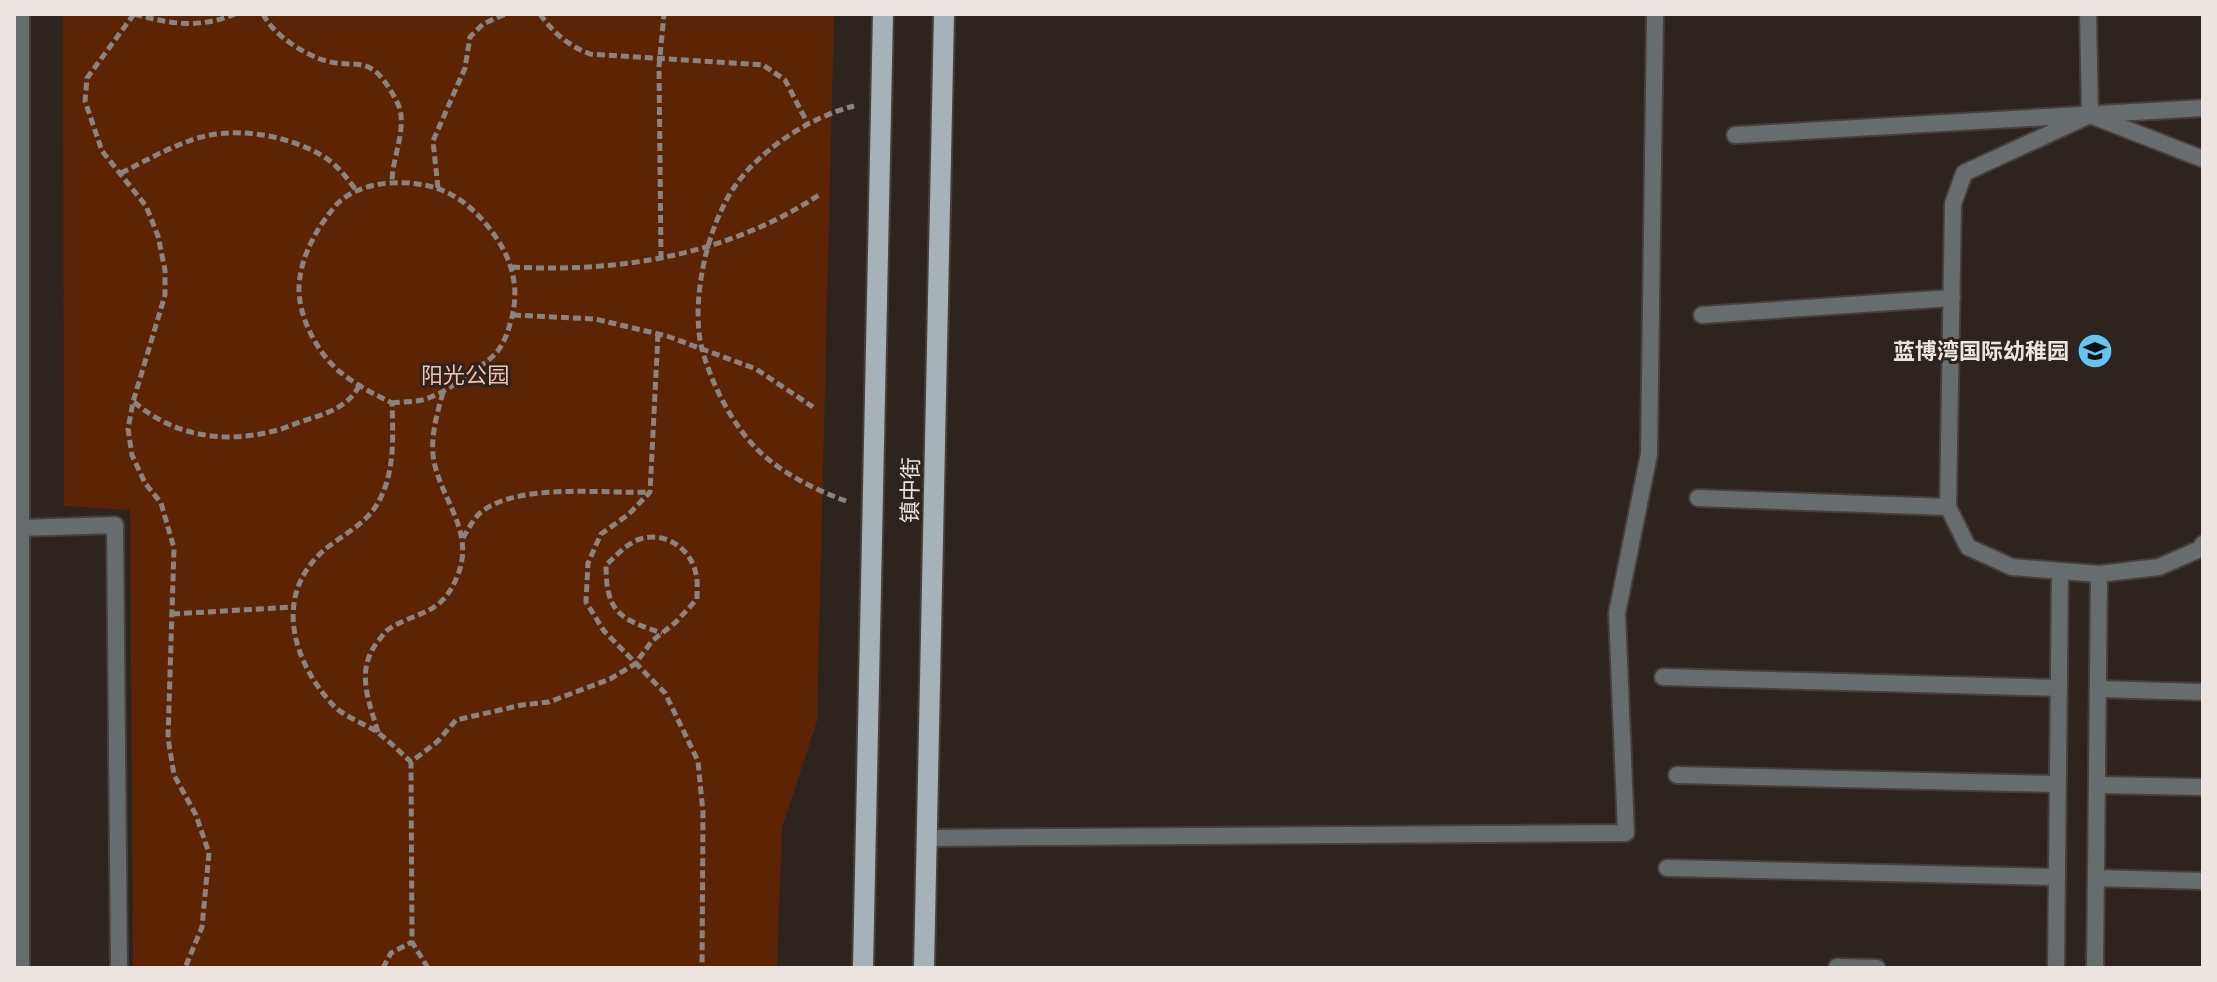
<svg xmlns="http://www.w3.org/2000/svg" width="2217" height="982" font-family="Arial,'Noto Sans SC',sans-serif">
	<rect width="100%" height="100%" fill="#2d231f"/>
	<path fill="#5c2404" d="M63 14H834L817 721 782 828 777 968H133L130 510 64 506Z"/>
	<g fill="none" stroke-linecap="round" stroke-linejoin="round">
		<defs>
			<path id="service" d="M21 528 115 525 119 968"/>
			<g id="minor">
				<path d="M21 14V968"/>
				<path d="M2088 14 2090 115"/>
				<path d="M1735 135 2203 108"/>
				<path d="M2203 159 2090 115 1964 173 1953 204 1948 507 1968 547 2012 567 2099 574 2159 567 2200 549 2203 544"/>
				<path d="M1702 315 1952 298"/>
				<path d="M1698 498 1948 507"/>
				<path d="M1663 677 2058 688"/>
				<path d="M2098 689 2203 692"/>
				<path d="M1677 775 2057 784"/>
				<path d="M2097 785 2203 787"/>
				<path d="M926 838 1626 833 1617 613 1649 454 1655 14"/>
				<path d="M1667 868 2057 877"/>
				<path d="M2096 878 2203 881"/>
				<path d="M1837 967 1877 968"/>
				<path d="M2056 968 2060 571"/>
				<path d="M2095 968 2099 574"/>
			</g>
			<g id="primary">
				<path d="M863 968 883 14"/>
				<path d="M924 968 944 14"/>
			</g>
		</defs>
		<use href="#service" stroke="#483e3a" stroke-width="20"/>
		<use href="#minor" stroke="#483e3a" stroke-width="20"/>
		<use href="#primary" stroke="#483e3a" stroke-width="24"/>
		<g stroke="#8b837f" stroke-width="5" stroke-dasharray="8 4" stroke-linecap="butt">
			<path d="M134 14 87 78 85 101 102 151 146 206 158 236 165 270V295L133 402 128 429 132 455 145 483 161 503 174 548 168 738 174 775 196 815 209 853 202 927 185 968"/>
			<path d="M134 14C170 24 199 29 235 14"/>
			<path d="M263 14C273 34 299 51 320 59 352 71 367 52 389 88 394 96 401 107 401 116 403 139 392 160 392 183"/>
			<path d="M540 14C553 33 569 46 590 54L763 65 785 80 808 124"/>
			<path d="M121 173C143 162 166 149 189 141 230 125 284 134 321 155 336 163 346 177 356 190"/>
			<path d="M438 188 433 141 465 68 470 37 483 24 505 14"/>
			<path d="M661 259 659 67 664 14"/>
			<path d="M512 267C620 273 727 255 819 195"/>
			<path d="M513 315 595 319 667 336 756 369 813 407"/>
			<path d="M658 334 650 492 629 514 601 534 588 563 586 602 604 631 665 693 698 761 703 813 702 968"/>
			<path d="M134 402C174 436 223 444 274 431 284 429 293 424 303 421 326 414 348 407 359 386"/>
			<path d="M392 403C401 402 412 402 422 400 438 396 456 384 469 374 477 368 486 363 493 356 502 348 507 335 510 324 522 286 511 254 486 224 459 192 431 181 391 183 369 184 345 192 332 210 315 231 300 259 299 287 298 316 317 353 340 372 356 385 374 394 392 403 393 435 395 470 380 499 368 524 341 535 322 552 273 597 293 662 333 705 343 716 361 722 374 730 387 739 399 751 411 762"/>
			<path d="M846 501C813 489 777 471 753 445 730 420 711 382 702 349 690 302 707 226 735 186 761 149 810 117 854 106"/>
			<path d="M463 538C468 530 473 519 480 513 517 482 603 494 650 492"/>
			<path d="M172 614 293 607"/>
			<path d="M378 732C368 699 355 669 379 640 383 635 387 629 392 627 421 610 441 615 457 577 477 530 438 498 433 455 431 433 438 410 444 389"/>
			<path d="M383 968 391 953 412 942"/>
			<path d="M428 968 412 942 411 762 438 741 456 720 522 705 549 702 610 679 635 664 652 641 676 622 697 599C697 592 698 582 696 574 691 549 666 531 640 539 627 543 616 556 606 565 606 613 620 619 662 633"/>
		</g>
		<use href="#service" stroke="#676c6e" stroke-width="16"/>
		<use href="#minor" stroke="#676c6e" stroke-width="16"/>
		<use href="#primary" stroke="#a7b2b8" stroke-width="20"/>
	</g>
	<defs>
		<symbol id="school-disc" viewBox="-11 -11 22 22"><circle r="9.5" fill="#65c5ee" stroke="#2d231f"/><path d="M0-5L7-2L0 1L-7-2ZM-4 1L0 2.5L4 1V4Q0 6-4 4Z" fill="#111"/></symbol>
	</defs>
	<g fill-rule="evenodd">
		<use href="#school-disc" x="2075" y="331" width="40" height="40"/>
	</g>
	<g text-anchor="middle" stroke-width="6" stroke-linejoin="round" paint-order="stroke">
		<g font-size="22" font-weight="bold" fill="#ebe4e1" stroke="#2d231f" text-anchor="end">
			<text x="2069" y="359">蓝博湾国际幼稚园</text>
		</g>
		<g font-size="22" fill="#fbc0a5" stroke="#2d231f">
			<text x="465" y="383">阳光公园</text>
		</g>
		<g font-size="22" fill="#ebe4e1" stroke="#2d231f">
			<text transform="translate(910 490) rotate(-89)" y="8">镇中街</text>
		</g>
	</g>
	<rect width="2217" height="982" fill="none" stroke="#ebe4e1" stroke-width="32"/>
</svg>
